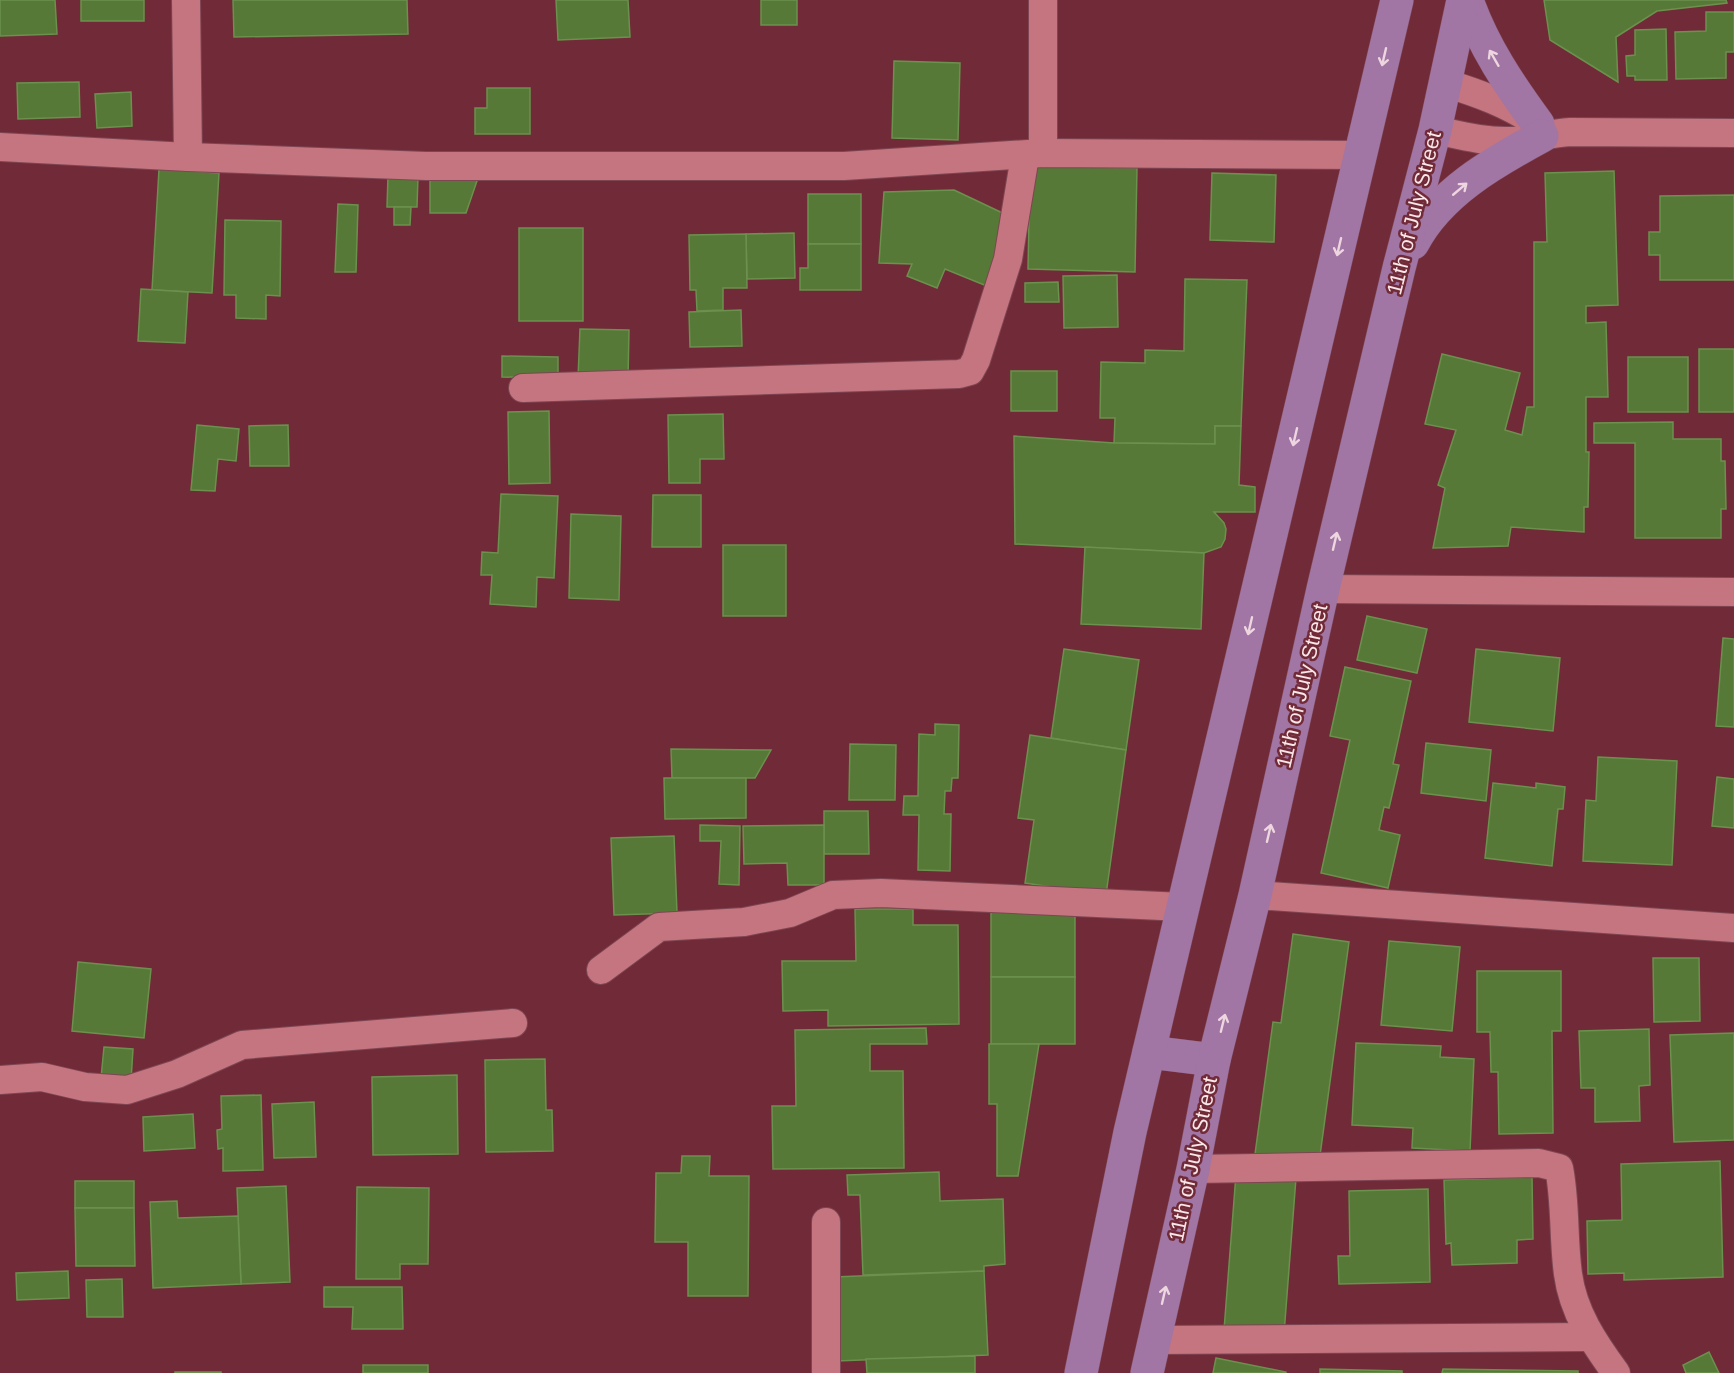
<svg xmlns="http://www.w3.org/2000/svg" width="1734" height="1373" font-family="Arial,sans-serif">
	<rect width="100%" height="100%" fill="#712a37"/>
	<g fill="#567938" stroke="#6c904e" stroke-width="1.5">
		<path d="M0 0H55L57 34 0 36Z"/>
		<rect x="81" y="0" width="63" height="21"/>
		<path d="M233 0H407L408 34 234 37Z"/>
		<path d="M556 0H628L630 37 558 40Z"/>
		<rect x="761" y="0" width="36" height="25"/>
		<path d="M1544 0H1726L1727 3 1657 11 1616 37 1618 82 1550 40Z"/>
		<path d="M1706 12H1734V52H1726V78L1676 79 1675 32 1706 31Z"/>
		<path d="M1666 29 1667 80H1635V76H1627L1626 56 1635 55V30Z"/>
		<path d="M894 61 960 63 958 140 892 138Z"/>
		<path d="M79 82 80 117 18 119 17 83Z"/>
		<path d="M487 88H530V134H475V108H487Z"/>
		<path d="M131 92 132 126 97 128 95 94Z"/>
		<path d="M1030 166 1137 168 1135 272 1028 269Z"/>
		<path d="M159 169 219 173 212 293 152 290Z"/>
		<path d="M1614 171 1618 305 1586 306V323L1606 322 1608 397H1586V452H1589L1588 507H1584V532L1511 527 1508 546 1433 548 1445 488 1438 485 1456 430 1425 424 1442 354 1520 373 1505 430 1522 435 1527 407H1534V242H1547L1545 173Z"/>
		<path d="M1212 173 1276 175 1274 242 1210 240Z"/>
		<path d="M388 176 418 177 417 207H387Z"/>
		<path d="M430 178H478L466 213H430Z"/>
		<path d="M954 190 1011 217 994 289 945 269 937 288 907 276 912 264 879 263 884 192Z"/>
		<rect x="808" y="194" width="53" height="50"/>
		<path d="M1734 195V280H1660V255H1649V232H1660V196Z"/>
		<path d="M338 204 358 205 356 272H335Z"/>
		<path d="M394 207H411L410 225H394Z"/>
		<path d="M225 220 281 221 280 296 266 295V319L236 318V295H224Z"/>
		<rect x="519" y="228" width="64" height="93"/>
		<path d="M794 233 795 278 747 279 746 234Z"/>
		<path d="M746 234 747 288H723V310L697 311 696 290H690L689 235Z"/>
		<path d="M808 244H861V290H800V268H808Z"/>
		<path d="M1117 275 1118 327 1064 328 1063 276Z"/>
		<path d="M1185 279 1247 280 1241 426H1215V444L1114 443 1115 418H1100L1101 362 1145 363V350L1184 351Z"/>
		<path d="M1058 282 1059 302H1025V283Z"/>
		<path d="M141 289 188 292 185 343 138 341Z"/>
		<path d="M741 310 742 346 690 347 689 312Z"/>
		<path d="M580 329 629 330 628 379 578 378Z"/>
		<rect x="1699" y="349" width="35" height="63"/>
		<path d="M502 356 558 357V378L502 377Z"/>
		<rect x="1628" y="357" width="60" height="55"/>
		<rect x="1011" y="371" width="46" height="40"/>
		<path d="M549 411 550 483 509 484 508 412Z"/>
		<path d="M723 414 724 459H700V483H669L668 415Z"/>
		<path d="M1673 422V439H1721V461H1725L1726 509H1721V538H1635V443H1594V423Z"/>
		<path d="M197 425 239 429 236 461 218 459 215 491 191 490Z"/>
		<path d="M288 425 289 466H250L249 426Z"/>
		<path d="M1215 426H1241L1239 485 1255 487V512H1214L1224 523 1226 529 1225 539 1221 547 1204 553 1015 544 1014 436 1114 443 1215 444Z"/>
		<path d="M501 494 558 496 554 578 537 577 536 607 490 604 492 575H481L482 552 498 553Z"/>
		<path d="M653 495H701V547H652Z"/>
		<path d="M571 514 621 516 619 600 569 598Z"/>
		<rect x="723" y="545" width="63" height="71"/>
		<path d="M1085 547 1204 553 1201 629 1081 624Z"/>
		<path d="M1367 616 1427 629 1417 673 1357 660Z"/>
		<path d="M1723 638 1734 639V727L1716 726Z"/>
		<path d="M1064 649 1139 660 1126 750 1051 738Z"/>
		<path d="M1476 649 1560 658 1553 731 1469 722Z"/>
		<path d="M1345 667 1411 681 1393 764 1399 765 1389 808 1384 807 1379 830 1400 835 1388 888 1321 873 1350 740 1330 736Z"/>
		<path d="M935 724 959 725 958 778H952L951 791H945L944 814H951L950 871 918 870 919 815H903L904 796H918L919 734 935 735Z"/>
		<path d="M1030 735 1126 750 1106 895 1025 883 1034 820 1018 818Z"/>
		<path d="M1426 743 1491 750 1486 801 1421 793Z"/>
		<path d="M850 744 896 745 895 800H849Z"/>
		<path d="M671 749 771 750 755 778H672Z"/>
		<path d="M1598 757 1677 761 1672 865 1583 861 1586 800 1596 801Z"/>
		<path d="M1717 777 1734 779V828L1712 826Z"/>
		<path d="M664 778H746V818L665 819Z"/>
		<path d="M1493 783 1536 788V783L1565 787 1563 809H1558L1552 866 1485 858Z"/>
		<path d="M824 811H868L869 854H824Z"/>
		<path d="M700 825 740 826 739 885 719 884 721 841H700Z"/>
		<path d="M824 825V885H788L787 863 744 864 743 826Z"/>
		<path d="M674 836 677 913 614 915 611 838Z"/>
		<rect x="991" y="908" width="84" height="69"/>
		<path d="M855 909H913V925H958L959 1024 828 1026V1010L783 1011 782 961H856Z"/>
		<path d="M1293 934 1349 942 1319 1163 1255 1154 1273 1022 1281 1023Z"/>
		<path d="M1389 941 1460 947 1452 1031 1381 1025Z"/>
		<path d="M1653 958H1699L1700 1021 1654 1022Z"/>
		<path d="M78 962 151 969 144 1038 72 1031Z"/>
		<path d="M1477 971H1561V1031H1552L1553 1133 1499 1134 1498 1072H1491L1490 1032H1477Z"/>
		<rect x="991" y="977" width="84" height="67"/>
		<path d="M926 1028 927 1044H870V1071H903L904 1168 773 1169 772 1106H796L795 1030Z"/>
		<path d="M1649 1029 1650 1085 1639 1086 1640 1121 1595 1122V1088H1581L1579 1031Z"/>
		<path d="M1734 1033V1140L1674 1142 1670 1035Z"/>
		<path d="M1356 1043 1441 1046 1440 1057 1474 1059 1470 1151 1412 1148 1413 1128 1352 1125Z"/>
		<path d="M989 1044H1039L1018 1176H997V1104H989Z"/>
		<path d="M104 1047 133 1049 131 1081 101 1078Z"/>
		<path d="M545 1059 546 1110H552L553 1151 486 1152 485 1060Z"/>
		<path d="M457 1075 458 1154 373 1155 372 1077Z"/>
		<path d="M261 1095 263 1170 223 1171V1148L218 1149 217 1130 222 1129 221 1096Z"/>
		<path d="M314 1102 316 1157 274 1158 272 1104Z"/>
		<path d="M193 1114 195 1148 144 1151 143 1117Z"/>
		<path d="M682 1156H710L709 1176H749L748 1296H688V1242H655L656 1173H681Z"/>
		<path d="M1720 1161 1723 1277 1624 1280V1273L1588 1274 1587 1221 1622 1220 1621 1164Z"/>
		<path d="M939 1172 940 1201 1003 1199 1005 1264 984 1266V1271L863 1275 860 1195H848L847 1175Z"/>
		<path d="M1236 1174 1296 1178 1284 1334 1224 1330Z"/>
		<path d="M1532 1177 1533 1239 1517 1240V1263L1452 1265 1451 1243 1446 1244 1444 1180Z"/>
		<rect x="75" y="1181" width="59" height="27"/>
		<path d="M286 1186 290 1282 241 1284 237 1188Z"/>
		<path d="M357 1187 429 1188 428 1264H400V1279H356Z"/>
		<path d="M1428 1189 1430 1282 1339 1284 1338 1256H1350L1349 1191Z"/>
		<path d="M177 1201 178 1218 238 1216 241 1284 153 1288 150 1202Z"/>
		<path d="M75 1208H134L135 1266H76Z"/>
		<path d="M68 1271 69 1298 17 1300 16 1273Z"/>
		<path d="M984 1271 988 1355 837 1361 834 1277Z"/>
		<path d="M122 1279 123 1317H87L86 1280Z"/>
		<path d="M324 1287H402L403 1329H352L353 1307H324Z"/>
		<path d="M1709 1352 1719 1373H1686L1683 1365Z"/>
		<path d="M975 1356V1373H867L866 1359Z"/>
		<path d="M1216 1358 1286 1372V1373H1213Z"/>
		<rect x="363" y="1365" width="65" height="8"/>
		<path d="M1320 1369 1402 1371V1373H1320Z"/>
		<path d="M1443 1369 1578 1371V1373H1442Z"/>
		<rect x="175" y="1372" width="46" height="1"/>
	</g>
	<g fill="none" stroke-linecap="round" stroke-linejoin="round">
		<defs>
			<g id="minor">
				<path d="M186 0 188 157"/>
				<path d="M1445 83C1478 93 1508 104 1536 123"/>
				<path d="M1435 130C1459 135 1485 142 1510 141 1530 140 1550 133 1570 132L1734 133"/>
				<path d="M0 147 188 157 426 166H844L1043 153 1361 155"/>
				<path d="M1043 153V0"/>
				<path d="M523 388 959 374 970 371 976 360 1008 259 1025 156"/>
				<path d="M1323 589 1734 592"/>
				<path d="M1255 895 1734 928"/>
				<path d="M601 970 659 927 744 922 790 913 833 895 881 893 1183 907"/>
				<path d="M0 1080 42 1077 85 1087 127 1090 177 1074 242 1045 513 1023"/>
				<path d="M1193 1169 1539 1163 1559 1168C1566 1204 1563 1238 1568 1274 1573 1312 1594 1343 1616 1373"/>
				<path d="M826 1222V1373"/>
				<path d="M1154 1340 1590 1337"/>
			</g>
			<g id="trunk">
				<path d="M1467 0C1483 46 1510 86 1538 124"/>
				<path d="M1413 243C1439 193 1494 162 1542 136"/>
				<path d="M1149 1052 1214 1060"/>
				<path d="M1081 1373 1130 1132 1397 0"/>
				<path d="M1147 1373 1193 1169 1214 1060 1255 895 1323 589 1399 268 1435 130 1463 0"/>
			</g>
		</defs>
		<use href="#minor" stroke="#7e4553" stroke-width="30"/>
		<use href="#trunk" stroke="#7e4553" stroke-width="34"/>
		<use href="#minor" stroke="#c5757f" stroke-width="28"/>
		<use href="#trunk" stroke="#a175a4" stroke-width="33"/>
	</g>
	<defs><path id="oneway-shaft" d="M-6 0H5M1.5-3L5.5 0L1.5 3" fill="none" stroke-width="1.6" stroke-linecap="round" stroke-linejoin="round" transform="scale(1.5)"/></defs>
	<g stroke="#edd6df">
		<use href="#oneway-shaft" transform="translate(1384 57) rotate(103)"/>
		<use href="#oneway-shaft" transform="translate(1494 58) rotate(-120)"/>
		<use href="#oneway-shaft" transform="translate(1460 189) rotate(-40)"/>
		<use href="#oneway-shaft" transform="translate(1339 247) rotate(103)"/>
		<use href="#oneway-shaft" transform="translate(1295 437) rotate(103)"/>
		<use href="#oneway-shaft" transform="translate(1335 541) rotate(-77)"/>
		<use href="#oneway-shaft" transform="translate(1250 626) rotate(103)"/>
		<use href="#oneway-shaft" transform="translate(1269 833) rotate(-77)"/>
		<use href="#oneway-shaft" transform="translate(1223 1023) rotate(-76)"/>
		<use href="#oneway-shaft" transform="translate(1164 1295) rotate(-77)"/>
	</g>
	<g text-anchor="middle" stroke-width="5" stroke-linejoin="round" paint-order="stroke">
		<g font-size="21" fill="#fae7e9" stroke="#712a37">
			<text transform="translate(1414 213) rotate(-76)" y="7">11th of July Street</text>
			<text transform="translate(1302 686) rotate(-77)" y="7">11th of July Street</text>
			<text transform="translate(1193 1159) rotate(-78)" y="7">11th of July Street</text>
		</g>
	</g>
</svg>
